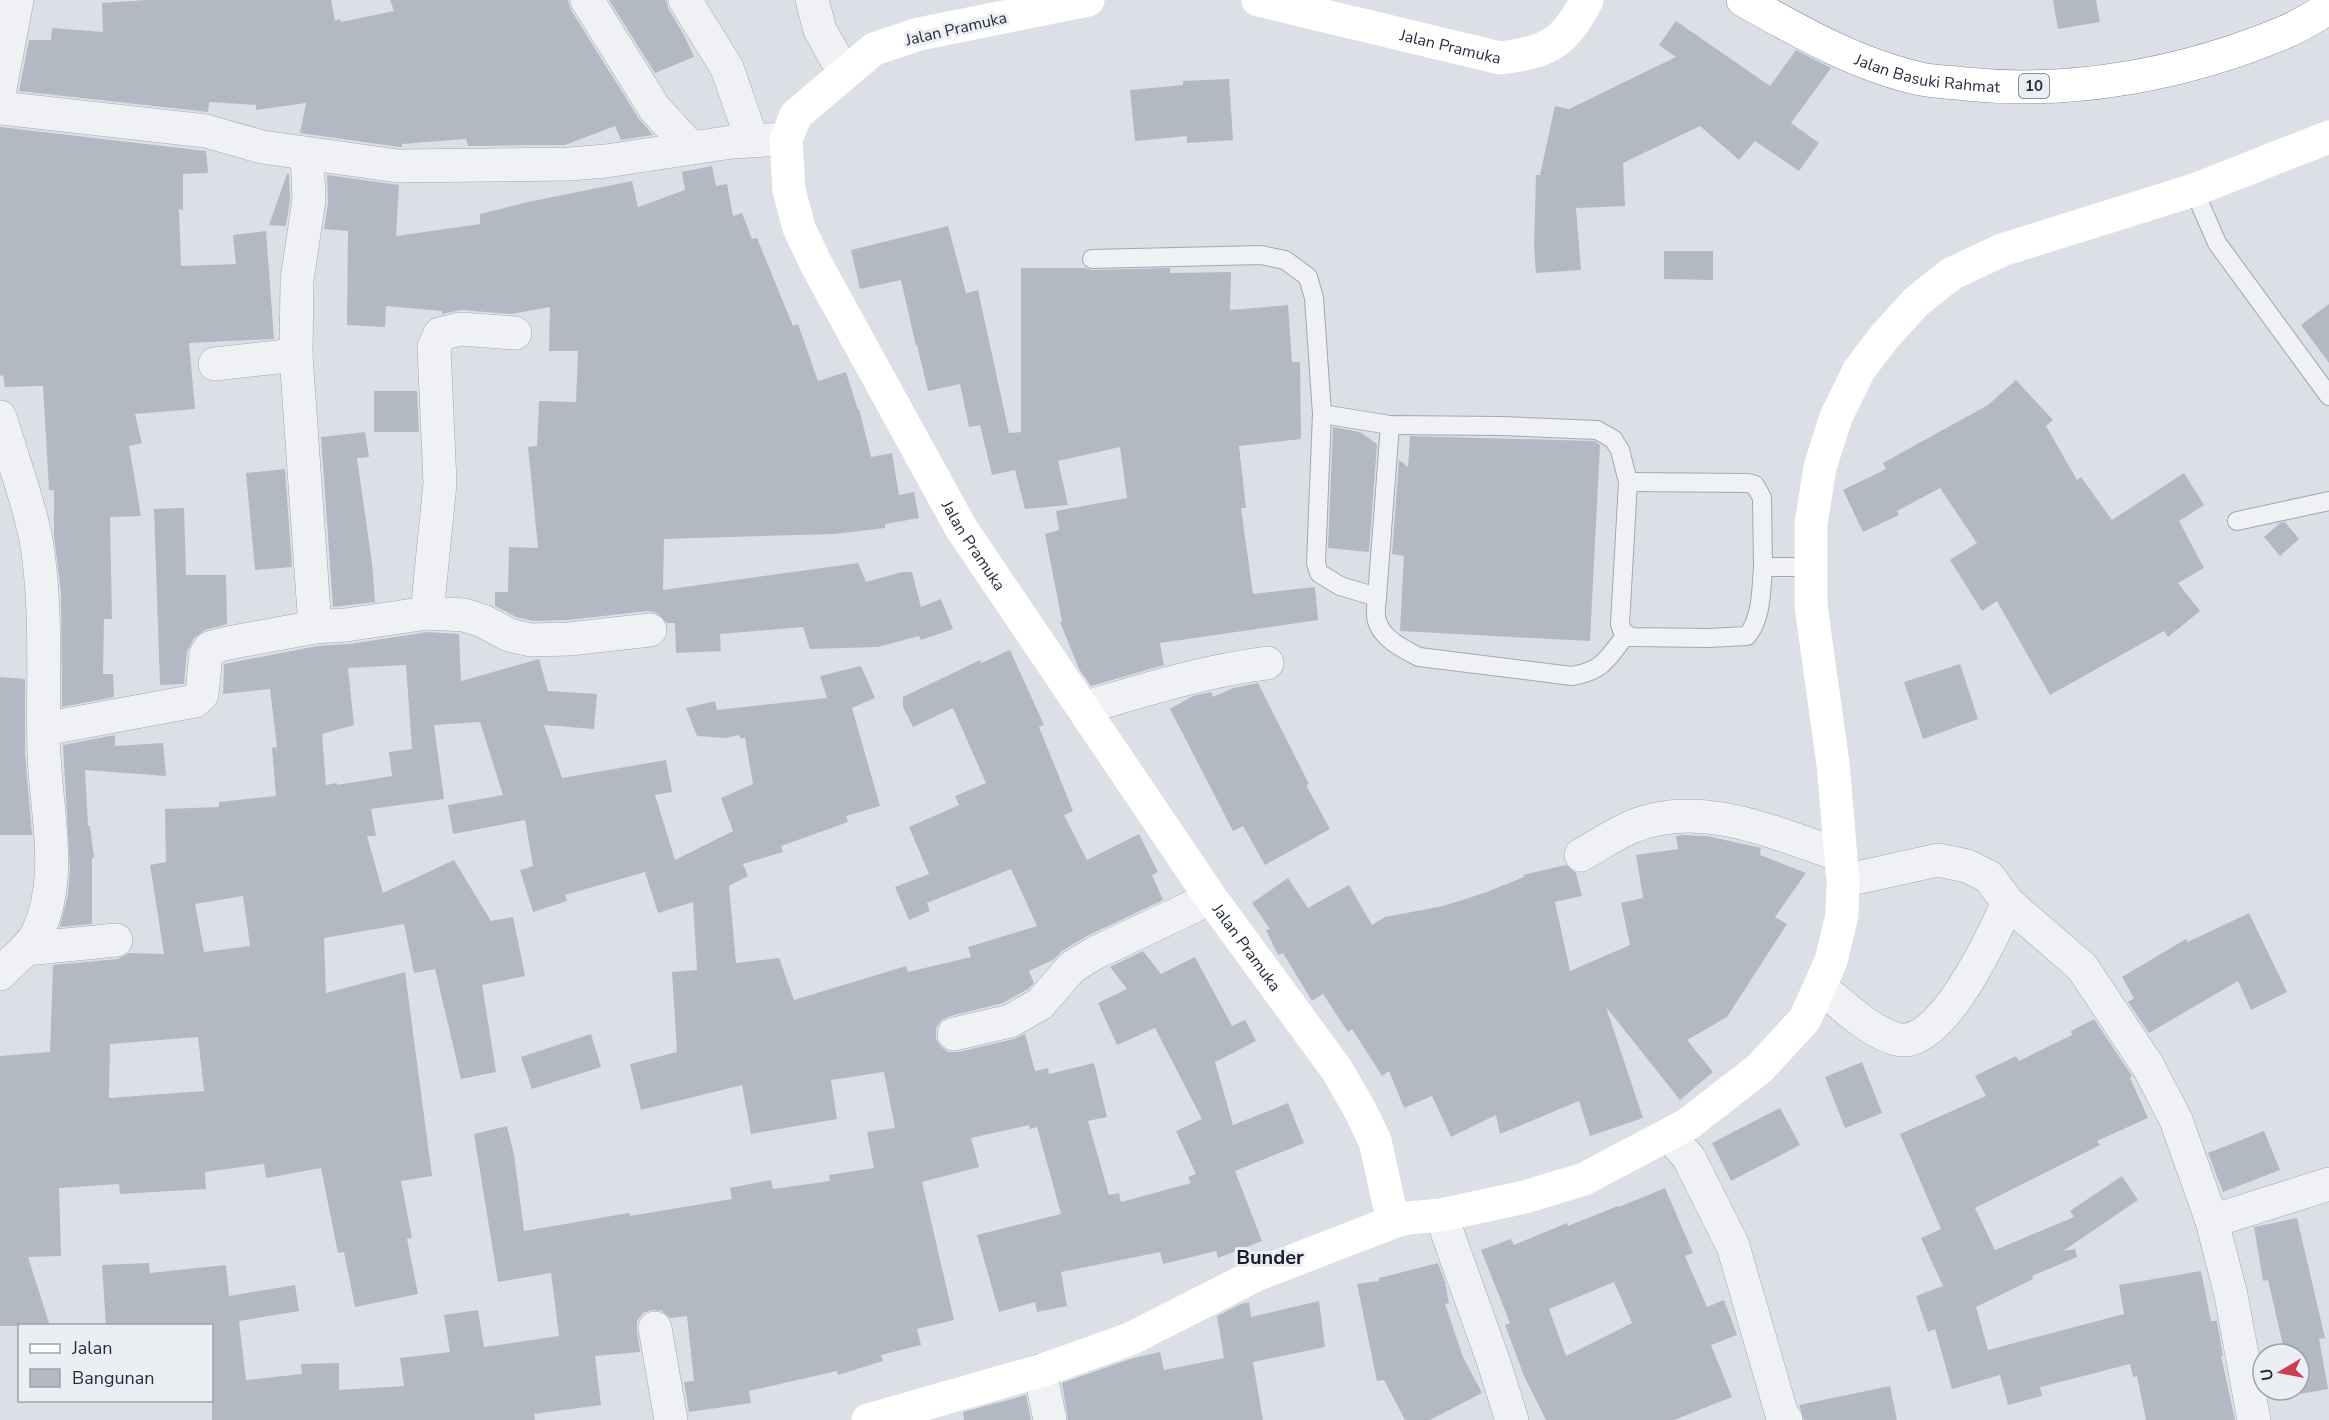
<svg xmlns="http://www.w3.org/2000/svg" width="2329" height="1420" font-family="'Nunito Sans',sans-serif">
	<rect width="100%" height="100%" fill="#dce0e6"/>
	<g fill="#b3b9c3" fill-rule="evenodd">
		<path d="M147 0H331L335 21 340 19 341 22 394 11 390 0H568L571 10 639 119 653 135 621 140 615 126 565 145 468 146 466 139 402 144V147H399L300 133 306 103 256 110V105L209 102 208 112 19 91 29 40H51L52 28 103 32 102 3Z"/>
		<path d="M609 0H666L669 10 684 35 694 57 655 73Z"/>
		<path d="M2053 0H2096L2100 22 2058 29Z"/>
		<path d="M1676 21 1770 86 1796 50 1831 68 1791 123 1819 143 1799 171 1755 141 1739 160 1700 126 1623 163 1625 206 1576 208 1581 270 1536 273 1534 246 1536 175H1540L1555 106 1569 109 1676 57 1659 45Z"/>
		<path d="M1229 79 1233 140 1187 143V136L1135 141 1130 90 1183 85V81Z"/>
		<path d="M0 127 206 151 208 173 183 174V210L179 209 181 266 236 264 233 235 266 231 274 339 189 343 195 409 135 414 142 443 129 446 141 516 110 517 112 619H104L103 674H113L114 697 62 707 61 592 54 536V490H49L43 386 5 387 3 375 0 376Z"/>
		<path d="M712 166 716 186 727 184 733 216 742 213 752 239 757 238 793 326 798 324 818 381 846 372 858 410 859 409 871 457 892 453 899 495 914 492 919 518 885 524V528L834 534 664 539 663 590 858 563 866 582 902 572H912L921 607 941 599 953 629 921 640 919 636 878 647 810 649 803 627 720 634 721 651 676 653 675 623H667L657 613 648 611 568 620 533 621 516 617 495 606V592H508L509 547 538 548 528 447 537 446 539 401 576 402 578 351H549L550 307 511 314 461 310 442 314V311L386 306 385 327 347 325 348 231 324 229 328 203 327 175 399 185 396 236 480 224V214L528 202 632 181 638 207 685 190 682 172Z"/>
		<path d="M287 174H289L290 199 286 226 269 225Z"/>
		<path d="M948 226 966 293 978 290 1009 433 1021 432V268H1085L1092 270 1170 268V273L1231 272 1230 310 1288 305 1292 362H1300L1301 439 1239 446 1246 508H1241L1253 594 1315 587 1318 620 1160 643 1164 665 1091 686 1079 669 1060 622 1062 621 1045 534 1059 530 1056 511 1127 498 1120 447 1058 461 1068 505 1025 509 1015 470 992 475 980 425 969 427 960 384 928 391 917 345 916 346 901 280 860 289 851 250Z"/>
		<path d="M1664 251H1713V280L1664 279Z"/>
		<path d="M2329 304V363L2301 325Z"/>
		<path d="M2016 380 2053 420 2046 426 2077 480 2081 477 2112 520 2184 473 2204 505 2179 521 2204 568 2178 583 2200 611 2168 637 2164 631 2050 695 1997 601 1982 611 1950 560 1977 543 1940 488 1897 511 1899 515 1863 532 1843 490 1886 469 1883 463 1988 405Z"/>
		<path d="M374 391H417L419 432H374Z"/>
		<path d="M1333 427 1360 432 1377 444 1369 552 1328 548Z"/>
		<path d="M365 432 369 457 357 458 372 563 375 602 333 607 321 437Z"/>
		<path d="M1410 436 1594 441 1600 445 1590 641 1400 631 1404 556 1392 554 1399 460 1408 467Z"/>
		<path d="M285 469 292 567 255 570 246 473Z"/>
		<path d="M184 508 186 575H226L227 624 205 630 194 638 187 652 184 684 160 685 154 509Z"/>
		<path d="M2285 522 2299 539 2280 556 2264 537 2280 523Z"/>
		<path d="M428 632 459 634 461 681 539 659 548 691 597 694 594 729 544 725 562 778 666 760 672 792 655 795 675 860 733 831 721 798 753 784 745 738H740L739 735 726 738 697 736 686 708 715 701 717 710 827 698 820 676 861 666 875 698 852 708 880 806 846 816 848 822 781 846 783 852 743 864 748 876 729 886 736 963 779 958 794 1000 906 966 908 972 971 957 968 947 1037 926 1011 869 927 903 930 911 909 920 895 887 929 874 909 827 959 805 955 796 986 783 953 708 913 727 903 707V697L980 660 981 663 1010 650 1044 725 1039 727 1073 811 1064 815 1087 860 1139 834 1158 872 1152 875 1163 900 1087 936 1062 951 1053 960 1029 971 1034 983 1028 989 1003 1003 950 1016 942 1020 936 1028V1039L941 1047 948 1052H958L1014 1039 1025 1034 1035 1071 1048 1068 1049 1074 1094 1063 1107 1117 1088 1121 1109 1195 1119 1193 1121 1202 1191 1183 1188 1177 1196 1174 1176 1131 1202 1119 1155 1028 1117 1045 1098 1003 1127 989 1110 967 1143 951 1161 974 1195 957 1232 1026 1245 1020 1256 1041 1215 1062 1233 1125 1288 1103 1304 1143 1235 1171 1262 1241 1218 1258 1216 1251 1163 1264 1160 1252 1061 1272 1067 1306 1037 1312 1035 1302 999 1312 977 1235 1061 1214 1037 1127 1030 1129 1029 1125 971 1138 979 1167 922 1182 954 1320 917 1329 921 1345 881 1355 883 1361 838 1375 837 1371 749 1391 751 1403 689 1412 684 1382 694 1381 687 1316 670 1318 662 1311 652 1310 643 1313 637 1321V1331L640 1352 595 1356 601 1405 534 1414 535 1420H212V1326H106L102 1265 149 1263 150 1273 226 1265 229 1296 295 1285 299 1311 239 1321 246 1380 302 1374 301 1364 339 1363V1390L404 1386 400 1358 450 1352 444 1315 478 1310 484 1347 559 1336 551 1273 498 1282 474 1134 507 1126 514 1155 524 1231 629 1213 630 1216 732 1199 730 1188 771 1180 773 1189 830 1181 829 1175 874 1168 867 1132 895 1128 884 1072 831 1080 837 1119 751 1134 742 1085 641 1110 630 1064 677 1052 672 972 697 970 693 902 658 913 645 872 565 895 567 901 533 912 520 870 533 866 525 820 453 834 448 805 503 795 480 722 434 725 444 799 371 809 376 836H367L383 893 454 860 491 921 513 917 525 976 482 985 496 1072 461 1079 435 969 414 973 404 924 324 938 326 993 405 972 432 1176 401 1181 412 1238 407 1239 418 1294 355 1307 344 1252 338 1253 321 1168 266 1178 264 1164 205 1172 206 1189 120 1194 119 1184 59 1188 61 1256 28 1257 50 1326H0V1056L50 1052 53 965 118 959 129 953 164 954 150 865 166 862 165 809 219 807V802L276 796 272 748 277 747 270 689 223 694 224 664 317 646 349 644ZM406 665 412 749 389 752 392 776 337 785V783L326 785 322 734 354 725 348 668ZM243 896 250 946 204 952 195 904ZM198 1037 204 1091 109 1098 110 1044Z"/>
		<path d="M1960 664 1978 719 1923 739 1904 682Z"/>
		<path d="M0 677 25 679V754L32 835H0Z"/>
		<path d="M1258 683 1309 784 1306 785 1330 829 1265 865 1243 826 1233 831 1170 709 1193 696 1211 692 1213 697 1233 688Z"/>
		<path d="M115 735V746L163 743 166 776 85 770 88 826H90L94 858H92V924L60 927 68 894 70 868 63 745Z"/>
		<path d="M1683 835 1707 836 1757 847 1761 848 1760 855 1806 873 1775 917 1787 924 1727 1017 1687 1040 1713 1072 1680 1100 1606 1007 1643 1118 1590 1136 1579 1101 1500 1134 1496 1115 1451 1137 1432 1096 1404 1108 1389 1071 1382 1076 1352 1029 1348 1032 1323 994 1312 1001 1283 953 1278 955 1266 930 1270 929 1252 903 1288 878 1308 908 1349 885 1372 925 1385 917 1443 906 1484 893 1524 877 1523 875 1566 865 1576 873 1582 896 1555 902 1570 971 1630 945 1621 903 1643 898 1636 855 1678 849 1676 836Z"/>
		<path d="M2249 913 2287 992 2251 1010 2238 981 2149 1033 2128 1002 2134 998 2122 977 2186 939 2188 942Z"/>
		<path d="M2094 1019 2132 1076 2130 1078 2148 1118 2097 1141 2100 1145 1975 1208 1995 1250 2074 1217 2070 1211 2122 1176 2138 1200 2063 1251 2075 1249 2077 1257 2032 1276 2033 1279 1976 1307 1988 1350 2124 1314 2119 1285 2201 1271 2211 1321H2217L2223 1356H2221L2235 1420H2146L2137 1376 2133 1377 2130 1364 2040 1387 2042 1396 2008 1405 2000 1375 1952 1389 1935 1329 1928 1332 1916 1296 1943 1286 1921 1238 1941 1229 1900 1134 1986 1096 1975 1076 2016 1056 2019 1061 2072 1035 2071 1031Z"/>
		<path d="M591 1034 601 1067 532 1089 521 1057Z"/>
		<path d="M1862 1062 1882 1113 1845 1128 1825 1077Z"/>
		<path d="M1780 1108 1800 1145 1731 1181 1712 1143Z"/>
		<path d="M2264 1131 2280 1170 2223 1192 2208 1153Z"/>
		<path d="M1665 1188 1693 1253 1685 1256 1707 1307 1724 1300 1737 1335 1711 1345 1732 1397 1674 1420H1546L1524 1376 1505 1325 1510 1323 1481 1250 1511 1239 1514 1245 1567 1223 1568 1226 1618 1206 1619 1207ZM1614 1282 1632 1323 1566 1356 1549 1309Z"/>
		<path d="M2297 1218 2325 1338 2319 1339 2328 1389 2294 1395 2293 1390H2299V1354H2285L2268 1280 2263 1281 2254 1227Z"/>
		<path d="M1438 1263 1445 1282 1449 1303 1445 1304 1463 1357 1482 1393 1430 1420H1405L1384 1380 1377 1381 1357 1284 1379 1281V1278Z"/>
		<path d="M1319 1301 1325 1347 1253 1362 1263 1420H1068L1062 1383 1130 1359 1160 1352 1164 1370 1224 1358 1217 1316 1241 1304 1249 1302 1251 1317Z"/>
		<path d="M1890 1386 1897 1420H1804L1799 1405Z"/>
		<path d="M1026 1395 1031 1420H964L963 1412Z"/>
	</g>
	<g fill="none" stroke-linecap="round" stroke-linejoin="round">
		<defs>
			<g id="lane">
				<path d="M2194 190 2217 243 2329 396"/>
				<path d="M1092 259 1261 255 1285 260 1308 277 1314 298 1322 414 1316 563 1319 573 1340 586 1377 597C1377 603 1375 610 1376 616 1378 637 1403 649 1419 657L1572 676C1603 671 1607 659 1626 635"/>
				<path d="M1322 414 1390 425 1502 426 1597 430 1613 439 1620 450 1628 482 1620 624 1622 630 1630 637 1709 638 1747 636C1762 618 1761 590 1763 567"/>
				<path d="M1628 482 1748 483 1755 485 1762 498 1763 567H1811"/>
				<path d="M2237 521 2329 501"/>
				<path d="M1377 597 1390 425"/>
			</g>
			<g id="street">
				<path d="M587 0 655 109 691 148"/>
				<path d="M685 0 727 68 752 140"/>
				<path d="M812 0 820 30 844 73"/>
				<path d="M0 89 17 0"/>
				<path d="M0 108 206 131 262 147 398 166 570 164 606 161 732 142 786 139"/>
				<path d="M307 154 309 200 297 280 296 355 315 627"/>
				<path d="M215 364 296 355"/>
				<path d="M0 417C12 458 28 498 36 540 48 610 42 683 44 754 46 812 64 878 37 934 29 950 12 960 0 974"/>
				<path d="M427 613 440 483 434 347 440 334 460 329 515 333"/>
				<path d="M1083 708C1144 690 1204 671 1267 663"/>
				<path d="M44 729 195 701 202 694 206 654 210 648 228 643 315 627 346 625 427 613 464 615 483 621 509 635 531 640 569 639 650 630"/>
				<path d="M1581 855C1597 846 1613 835 1629 828 1698 797 1774 833 1840 855"/>
				<path d="M1843 881 1938 860 1967 866 1989 877 2008 903 2082 967 2148 1066 2176 1120 2212 1221 2231 1295 2254 1420"/>
				<path d="M26 949 116 940"/>
				<path d="M1820 987C1843 1005 1868 1031 1896 1039 1941 1052 1993 935 2008 903"/>
				<path d="M954 1034 1010 1021 1040 1004 1072 967 1095 953 1211 898"/>
				<path d="M1669 1135 1689 1158 1733 1246 1782 1415 1786 1420"/>
				<path d="M1441 1215 1493 1360 1512 1420"/>
				<path d="M2212 1221 2329 1184"/>
				<path d="M655 1328 671 1420"/>
				<path d="M1040 1371 1050 1420"/>
			</g>
			<g id="highway">
				<path id="s3" d="M1743 0C1800 32 1857 65 1921 79 1935 82 1951 82 1966 84 2072 95 2186 74 2285 32 2300 26 2315 16 2329 8"/>
			</g>
		</defs>
		<use href="#lane" stroke="#a2a7b0" stroke-width="20"/>
		<use href="#street" stroke="#a2a7b0" stroke-width="34"/>
		<use href="#highway" stroke="#838d9d" stroke-width="34"/>
		<use href="#lane" stroke="#eff1f5" stroke-width="18"/>
		<use href="#street" stroke="#eff1f5" stroke-width="33"/>
		<g stroke="#fff" stroke-width="33">
			<path id="s1" d="M1088 0 919 34 874 49 796 115 786 139 789 190 799 228 816 264 961 528 1211 898 1337 1070 1360 1110 1375 1141 1393 1222"/>
			<path id="s2" d="M1258 0 1500 58C1548 52 1564 44 1587 0"/>
			<path d="M868 1420 1040 1371 1130 1339 1256 1275 1393 1222 1408 1218 1441 1215 1525 1197 1584 1179 1688 1124 1760 1068 1805 1019 1831 961 1842 915 1843 881 1833 764 1811 606V524L1820 467 1836 417 1859 370 1885 336 1916 302 1951 274 2002 250 2194 190 2329 137"/>
		</g>
		<use href="#highway" stroke="#fff" stroke-width="33"/>
	</g>
	<g text-anchor="middle" stroke-width="6" stroke-linejoin="round" paint-order="stroke">
		<rect fill="#ebeff4" stroke="#616874" stroke-width="1.5" x="2019" y="74" width="30" height="24" rx="4.5"/>
		<g font-size="15" font-weight="bold" fill="#262e3d">
			<text x="2034" y="91">10</text>
		</g>
		<g font-size="16" fill="#262e3d" stroke="#ebeff4">
			<text transform="translate(956 28) rotate(-13)" y="6">Jalan Pramuka</text>
			<text dy="6" stroke="none"><textPath href="#s2" startOffset="198">Jalan Pramuka</textPath></text>
			<text dy="6" stroke="none"><textPath href="#s3" startOffset="201">Jalan Basuki Rahmat</textPath></text>
			<text dy="6" stroke="none"><textPath href="#s1" startOffset="801">Jalan Pramuka</textPath></text>
			<text dy="6" stroke="none"><textPath href="#s1" startOffset="1287">Jalan Pramuka</textPath></text>
		</g>
		<g font-size="20" font-weight="bold" fill="#181f2d" stroke="#ebeff4">
			<text x="1270" y="1264">Bunder</text>
		</g>
	</g>
	<rect x="18" y="1324" width="195" height="78" fill="#ebeff4" stroke="#9ca2ab" stroke-width="1.5"/>
	<rect x="30" y="1344" width="30" height="9" fill="#ffffff" stroke="#9ca2ab" stroke-width="1.5"/>
	<text x="72" y="1354" font-size="18" fill="#262e3d">Jalan</text>
	<rect x="30" y="1369" width="30" height="18" fill="#b3b9c3" stroke="#9ca2ab" stroke-width="1.5"/>
	<text x="72" y="1384" font-size="18" fill="#262e3d">Bangunan</text>
	<g transform="translate(2281 1372) rotate(260)"><circle r="28" fill="#ebeff4" stroke="#9ca2ab" stroke-width="1.5"/>
	<path d="M0-4.5L10 22L0 15L-10 22Z" fill="#ce3e51"/>
	<text y="-9" font-size="16" font-weight="bold" text-anchor="middle" fill="#262e3d">U</text>
	</g>
</svg>
